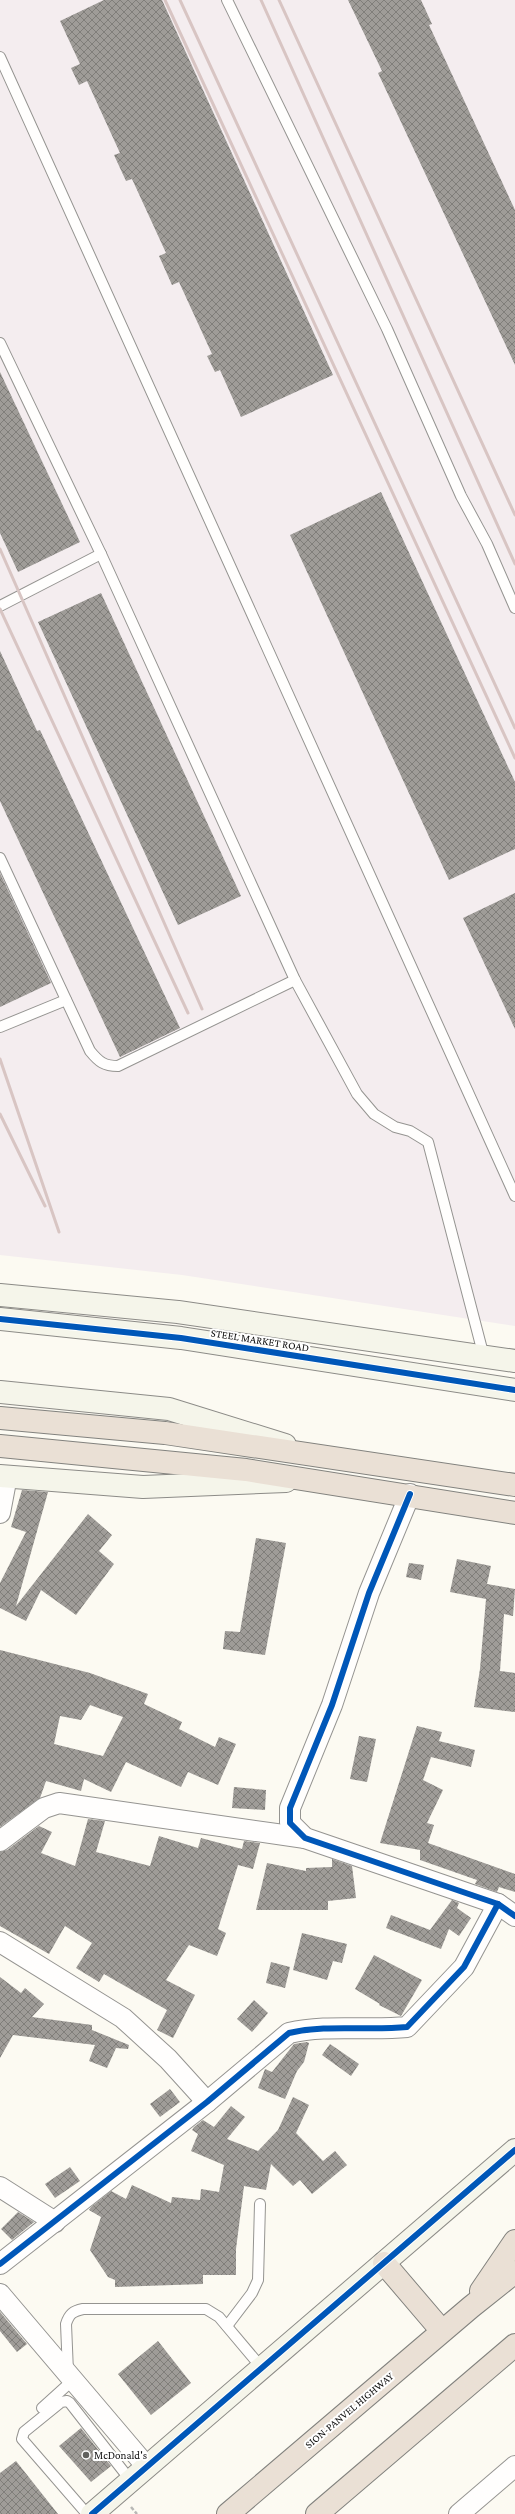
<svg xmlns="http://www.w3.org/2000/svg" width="515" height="2514" font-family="'Crimson Pro',serif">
	<defs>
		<pattern id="building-cross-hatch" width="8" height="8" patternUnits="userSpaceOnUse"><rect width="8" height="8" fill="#9f9c98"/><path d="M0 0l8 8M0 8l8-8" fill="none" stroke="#807e7a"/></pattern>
	</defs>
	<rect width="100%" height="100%" fill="#fcfaf2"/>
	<path fill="#f4edef" d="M0 0H515V1326L182 1275 0 1255Z"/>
	<g fill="url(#building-cross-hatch)" fill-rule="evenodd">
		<path d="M104 0H162L333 375 241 417 220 370 215 372 207 356 212 354 179 282 172 285 159 256 166 253 132 179 126 181 114 155 120 153 87 81 79 85 71 68 80 64 60 21Z"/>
		<path d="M348 0H421L432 24 429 25 515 210V365L378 73 382 71Z"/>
		<path d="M0 372 80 542 18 572 0 533Z"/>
		<path d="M381 492 515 782V849L449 880 290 535Z"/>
		<path d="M101 593 241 896 178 925 38 622Z"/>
		<path d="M0 651 37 731 40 730 180 1028 120 1057 0 801Z"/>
		<path d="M0 873 51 983 0 1007Z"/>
		<path d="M515 893V1029L463 918Z"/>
		<path d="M22 1490 48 1492 16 1606 88 1514 112 1535 99 1551 114 1564 76 1615 41 1590 26 1621 0 1608V1583L26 1532 11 1527Z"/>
		<path d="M256 1538 286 1543 265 1655 223 1649 225 1631 240 1632Z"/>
		<path d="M457 1559 491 1566 487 1584 515 1589 513 1616 504 1614 500 1671 515 1673V1712L474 1707 480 1669 486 1599 450 1592Z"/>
		<path d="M409 1563 424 1565 421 1580 406 1577Z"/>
		<path d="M0 1650 90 1673 148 1694 144 1704 182 1722 179 1729 215 1747 219 1737 236 1744 218 1785 188 1772 181 1787 126 1762 111 1792 84 1779 81 1791 46 1781 40 1798 0 1827ZM90 1705 123 1717 103 1756 54 1744 60 1716 81 1720Z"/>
		<path d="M417 1726 442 1732 439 1741 475 1750 471 1767 431 1757 423 1780 443 1790 427 1823 434 1825 428 1843 515 1874V1892L499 1887 497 1892 475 1884 477 1880 420 1860V1850L380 1843Z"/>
		<path d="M359 1736 376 1739 367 1782 350 1779Z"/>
		<path d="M234 1787 266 1790 265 1810 232 1808Z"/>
		<path d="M88 1819 105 1821 96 1852 150 1866 159 1836 198 1848 201 1838 242 1849 244 1841 260 1843 253 1869 238 1865 218 1929 226 1933 217 1956 189 1945 166 1980 195 1995 173 2038 157 2030 167 2010 104 1974 99 1982 76 1968 92 1943 65 1926 49 1954 0 1926V1852L7 1850 39 1826 52 1832 41 1853 75 1866Z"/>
		<path d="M332 1859 352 1866 356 1898 328 1901V1910H256L267 1863 306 1871V1868L332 1867Z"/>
		<path d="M452 1900 459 1903 457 1908 471 1918 459 1936 449 1929 441 1949 386 1928 391 1915 430 1930Z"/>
		<path d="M302 1933 347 1944 342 1963 333 1961 327 1980 293 1970Z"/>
		<path d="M374 1955 422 1980 401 2016 379 2005 380 2004 355 1989Z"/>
		<path d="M271 1962 290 1967 285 1988 266 1983Z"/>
		<path d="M0 1977 21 1993 25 1988 44 2004 32 2017 92 2025V2030L129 2045 128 2049 116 2048 107 2068 89 2061 95 2045 13 2035 0 2058Z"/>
		<path d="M254 2000 268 2013 252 2032 237 2019Z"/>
		<path d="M307 2042 309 2043 304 2062 297 2071 285 2099 258 2088 265 2069 272 2072 294 2044Z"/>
		<path d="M330 2044 359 2064 351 2076 322 2055Z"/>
		<path d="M170 2089 180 2102 160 2117 150 2104Z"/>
		<path d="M293 2097 309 2105 296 2133 323 2161 335 2151 347 2165 312 2194 300 2180 293 2186 271 2164 266 2190 244 2186 236 2249V2275H203V2284L115 2287V2280L108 2277 90 2250 101 2217 89 2210 91 2207 111 2191 126 2199 132 2185 171 2203 172 2197 200 2200 201 2189 219 2192 224 2165 191 2151 198 2134 192 2130 194 2127 203 2120 214 2127 231 2106 245 2117 227 2139 258 2151 278 2130Z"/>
		<path d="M70 2167 80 2181 55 2198 45 2184Z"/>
		<path d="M18 2212 34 2222 12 2240 1 2229Z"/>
		<path d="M0 2312 27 2344 17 2352 0 2331Z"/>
		<path d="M158 2341 191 2383 151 2415 118 2374Z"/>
		<path d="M81 2428 111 2466 91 2482 59 2446Z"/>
		<path d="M16 2461 58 2514H0V2473Z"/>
	</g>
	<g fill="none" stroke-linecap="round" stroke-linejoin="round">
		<defs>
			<g id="lane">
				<path d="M227 0 387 329 461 496 487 544 515 608"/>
				<path d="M0 57 515 1196"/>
				<path d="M0 343 101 554 295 980 357 1094 374 1114 395 1127 410 1131 428 1142 484 1357"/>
				<path d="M0 606 101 554"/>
				<path d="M0 858 90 1051C99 1062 104 1066 118 1066L295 980"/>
				<path d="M0 1027 66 1000"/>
				<path d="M227 2326 252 2293 258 2280 260 2204"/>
				<path d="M68 2372 66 2324C69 2314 73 2311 83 2309H206L219 2317 262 2368"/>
				<path d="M42 2408 73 2380"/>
				<path d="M87 2514 22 2439 24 2432 61 2402 67 2401 70 2403 131 2481"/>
			</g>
			<g id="street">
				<path d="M410 1494 369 1593 332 1705 290 1808V1823L305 1838 498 1904 515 1916"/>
				<path d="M0 1513 7 1476"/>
				<path d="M0 1841 44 1808 59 1803 305 1838"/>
				<path d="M0 1942 123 2018 168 2059 207 2102"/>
				<path d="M0 2187 55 2222"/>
				<path d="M0 2264 207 2102 289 2033C327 2024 368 2031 407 2027L464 1967 498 1904"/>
				<path d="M0 2294 147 2467"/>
				<path d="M459 2514 515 2466"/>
			</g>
			<g id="secondary">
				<path d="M0 1295 178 1312 515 1361"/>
				<path d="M0 1319 181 1338 515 1390"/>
				<path d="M0 1392 169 1409 285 1445"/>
				<path d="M0 1476 143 1487 286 1481"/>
				<path d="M92 2514 515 2150"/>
			</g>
			<g id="highway">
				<path d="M0 1418 165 1433 515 1485"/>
				<path d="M0 1446 246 1470 515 1513"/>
				<path d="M384 2263 442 2331"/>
				<path d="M481 2291 515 2241"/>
				<path d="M228 2514 471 2307 515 2272"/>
				<path d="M317 2514 515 2345"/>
			</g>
		</defs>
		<use href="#lane" stroke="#959491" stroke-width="12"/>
		<use href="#street" stroke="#959491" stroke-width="22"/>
		<use href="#secondary" stroke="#8c8b87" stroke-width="24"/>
		<use href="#highway" stroke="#82827e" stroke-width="24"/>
		<path stroke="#b8b8b6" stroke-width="2.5" stroke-dasharray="4 2" stroke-linecap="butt" d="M131 2507 137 2514"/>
		<use href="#lane" stroke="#fffefd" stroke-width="10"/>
		<use href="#street" stroke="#fffefd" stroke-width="20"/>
		<use href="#secondary" stroke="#f5f5ea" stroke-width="22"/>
		<use href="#highway" stroke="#eae0d5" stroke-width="22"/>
		<g stroke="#d8c5c3" stroke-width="3">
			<path d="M165 0 515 758"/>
			<path d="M180 0 515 728"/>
			<path d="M261 0 515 564"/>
			<path d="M279 0 515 515"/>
			<path d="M0 549 202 1009"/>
			<path d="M0 609 188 1013"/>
			<path d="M0 1059 59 1232"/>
			<path d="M0 1114 45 1206"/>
		</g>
		<defs>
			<g id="cycleway">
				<path d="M0 1319 181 1338 515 1390"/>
				<path d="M410 1494 369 1593 332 1705 290 1808V1823L305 1838 498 1904 515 1916"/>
				<path d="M0 2264 207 2102 289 2033C327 2024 368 2031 407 2027L464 1967 498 1904"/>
				<path d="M92 2514 515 2150"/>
			</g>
		</defs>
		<use href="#cycleway" stroke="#fff" stroke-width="8"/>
		<use href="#cycleway" stroke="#0057b8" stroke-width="6"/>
	</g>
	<circle fill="#61615e" stroke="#fff" stroke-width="1.5" cx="86" cy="2455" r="4"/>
	<g text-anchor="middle" stroke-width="4" stroke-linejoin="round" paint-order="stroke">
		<g font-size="11" fill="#0e0e0e" stroke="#fff">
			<text transform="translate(260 1340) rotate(9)" y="4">STEEL MARKET ROAD</text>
			<text transform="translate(349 2410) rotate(-40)" y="4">SION-PANVEL HIGHWAY</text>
		</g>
		<g font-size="11" fill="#0e0e0e" stroke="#fff" text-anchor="start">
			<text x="94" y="2459">McDonald's</text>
		</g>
	</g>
</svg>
